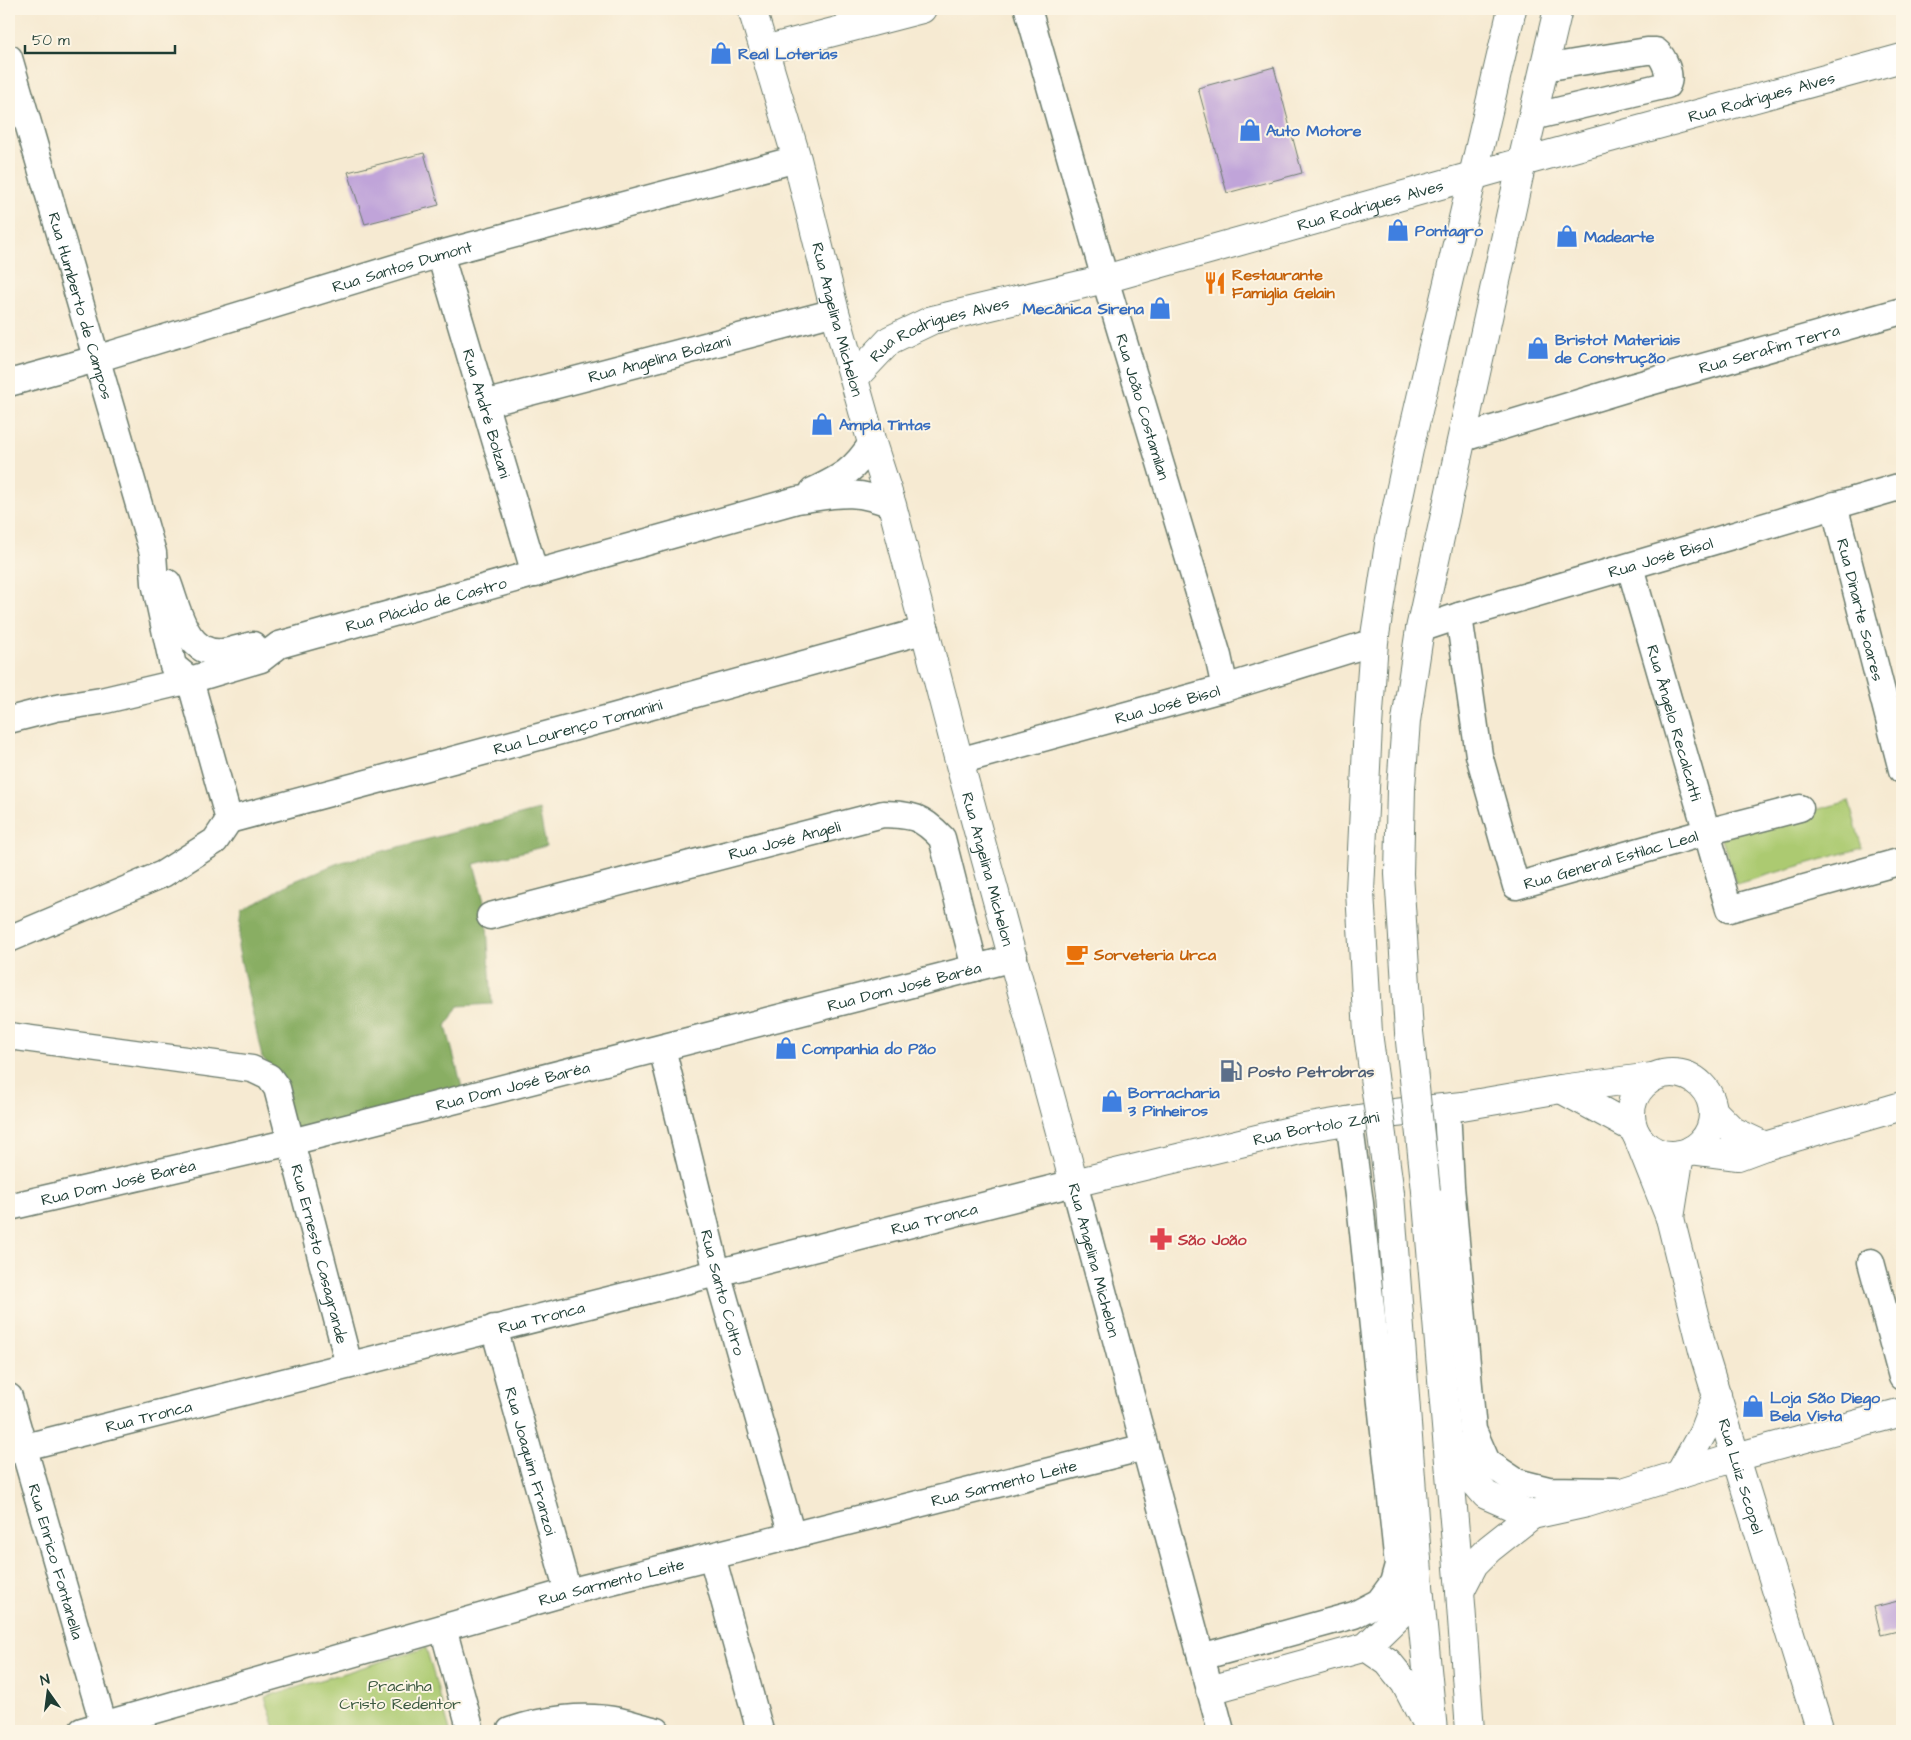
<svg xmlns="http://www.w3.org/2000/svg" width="1911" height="1740" font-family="'Architects Daughter',sans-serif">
	<rect width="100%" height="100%" fill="#fcf5e5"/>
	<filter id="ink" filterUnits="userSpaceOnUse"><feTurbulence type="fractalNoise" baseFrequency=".02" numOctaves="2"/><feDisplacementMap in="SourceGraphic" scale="10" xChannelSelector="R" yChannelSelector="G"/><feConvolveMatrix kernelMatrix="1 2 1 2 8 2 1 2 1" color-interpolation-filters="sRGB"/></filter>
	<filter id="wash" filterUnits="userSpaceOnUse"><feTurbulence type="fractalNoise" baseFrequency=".0096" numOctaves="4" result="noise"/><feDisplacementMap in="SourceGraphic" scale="20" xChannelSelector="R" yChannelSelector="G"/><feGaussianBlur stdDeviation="1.12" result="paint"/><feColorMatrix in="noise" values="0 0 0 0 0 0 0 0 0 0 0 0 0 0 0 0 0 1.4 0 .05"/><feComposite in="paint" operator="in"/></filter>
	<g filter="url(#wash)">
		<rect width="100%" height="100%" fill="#f6ead2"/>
		<g fill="#acca71" stroke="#668452">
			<path d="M1849 801 1862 848 1736 884 1721 835Z"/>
			<path d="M426 1648 450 1731H276L265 1697Z"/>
		</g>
		<path fill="#89ae63" stroke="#54764c" d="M539 810 546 846 474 864 486 909 492 1004 458 1006 446 1026 464 1095 293 1138 276 1074 262 1057 238 947 242 912 290 883 338 863Z"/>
		<g id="blocks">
			<g fill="#c0a4d9">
				<path d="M1274 67 1302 173 1227 193 1198 88Z"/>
				<path d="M424 153 439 205 365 224 348 172Z"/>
				<path d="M1902 1600V1630L1881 1635 1874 1607Z"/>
			</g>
		</g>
	</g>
	<g filter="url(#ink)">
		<use href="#blocks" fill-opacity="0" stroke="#6a7a6b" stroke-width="1"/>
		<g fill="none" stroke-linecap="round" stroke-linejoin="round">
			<defs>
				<g id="minor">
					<path id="s1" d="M1028 9 1105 279 1218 656 1225 688"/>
					<path id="s2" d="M9 58 153 553 155 583 173 666 190 680 229 820"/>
					<path d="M1532 117 1667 85C1672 76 1664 57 1656 51H1647L1544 68"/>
					<path id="s3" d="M440 254 535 574"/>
					<path id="s4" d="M9 383 96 359 440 254 797 159"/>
					<path id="s5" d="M484 404 835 312"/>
					<path id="s6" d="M1463 438 1628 388 1902 311"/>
					<path d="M813 491C842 477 854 471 872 443"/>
					<path id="s7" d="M1834 505 1902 770"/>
					<path id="s8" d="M1630 567 1729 909 1902 861"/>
					<path d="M168 583C178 609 186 657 223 652 233 651 243 647 253 645"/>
					<path id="s9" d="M1459 616 1479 755 1516 886 1707 832 1800 808"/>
					<path id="s10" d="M1420 629 1459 616 1902 486"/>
					<path id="s11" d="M9 720 56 708 101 701 190 680 261 659 279 645 797 500C834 495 856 488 892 505"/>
					<path id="s12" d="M959 761 1225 688 1374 642"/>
					<path id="s13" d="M229 820 609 718 926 630"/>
					<path id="s14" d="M490 916 883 814C913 815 921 816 942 838L975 968"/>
					<path d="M9 939 163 874 215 841 229 820"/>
					<path id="s15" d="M9 1036 252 1069 269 1077 277 1088 349 1365"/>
					<path id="s16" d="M662 1048 717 1272 792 1536"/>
					<path d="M1447 1109 1451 1186 1473 1430 1487 1462 1517 1482 1549 1490 1615 1491"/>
					<path id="s17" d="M9 1207 291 1142 1014 958"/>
					<path d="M1871 1262 1902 1377"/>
					<path id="s18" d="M494 1328 568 1592"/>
					<path id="s19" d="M9 1397 104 1726"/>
					<path id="s20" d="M9 1451 1074 1183 1221 1731"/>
					<path d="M712 1556 760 1731"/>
					<path d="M443 1628 471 1731"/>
					<path d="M1201 1657 1354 1615 1379 1602 1393 1583 1398 1565 1360 1203 1349 1120"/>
					<path id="s21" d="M82 1731 568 1592 1145 1447"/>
					<path d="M510 1731C544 1719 584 1714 619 1721 632 1724 644 1728 657 1731"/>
				</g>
				<g id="major">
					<path id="s22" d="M752 9 797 159 835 312 872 443 892 505 959 761 1074 1183 1298 1129 1395 1113 1462 1106 1561 1089 1652 1077"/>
					<path d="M764 50 922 9"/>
					<path id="s23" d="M854 378 890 340 932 320 1105 279 1522 162 1902 58"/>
					<circle cx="1672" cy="1114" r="41"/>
					<path d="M1561 1089 1633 1128"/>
					<path d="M1713 1111 1733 1131 1765 1146"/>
					<path id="s24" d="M1638 1138 1670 1218 1703 1351 1820 1731"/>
					<path d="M1691 1150 1738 1156 1765 1146 1902 1106"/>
					<path d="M1670 1218 1680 1154"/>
					<path d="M1679 1475 1703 1432 1717 1395"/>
					<path d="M1532 1515 1587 1503 1736 1457 1902 1412"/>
				</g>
				<g id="highway">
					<path d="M1409 1032 1399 874 1401 788 1406 721 1420 629 1522 162 1558 9"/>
					<path d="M1368 1033 1360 891 1368 726 1374 642 1389 544 1410 445 1512 9"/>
					<path d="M1426 1191 1460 1591 1470 1731"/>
					<path d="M1390 1194 1419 1586 1433 1731"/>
					<path d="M1452 1444 1466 1472 1486 1495 1532 1515 1489 1549 1474 1564 1460 1591"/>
					<path d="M1366 1647 1388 1662 1405 1683 1427 1725"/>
					<path d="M1210 1690 1366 1647 1399 1615 1419 1586"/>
				</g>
			</defs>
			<use href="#minor" stroke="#6a7a6b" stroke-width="29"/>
			<use href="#major" stroke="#6a7a6b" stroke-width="30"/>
			<use href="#highway" stroke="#6a7a6b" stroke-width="30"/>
			<use href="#minor" stroke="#fff" stroke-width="26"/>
			<use href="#major" stroke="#fff" stroke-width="28"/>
			<use href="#highway" stroke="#fff" stroke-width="28"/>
			<defs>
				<g id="highway-bridge">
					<path d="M1409 1032 1426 1191"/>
					<path d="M1368 1033 1390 1194"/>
				</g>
			</defs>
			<use href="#highway-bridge" stroke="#6a7a6b" stroke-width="30" stroke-linecap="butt"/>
			<use href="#highway-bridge" stroke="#fff" stroke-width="28"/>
		</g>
	</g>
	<defs>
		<symbol id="shop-bare" viewBox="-9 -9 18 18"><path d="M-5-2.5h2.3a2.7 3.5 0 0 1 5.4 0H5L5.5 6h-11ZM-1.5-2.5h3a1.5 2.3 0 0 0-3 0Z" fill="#3f7fe0" stroke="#fcf5e5" stroke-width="2.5" paint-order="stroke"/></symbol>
		<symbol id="restaurant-bare" viewBox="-9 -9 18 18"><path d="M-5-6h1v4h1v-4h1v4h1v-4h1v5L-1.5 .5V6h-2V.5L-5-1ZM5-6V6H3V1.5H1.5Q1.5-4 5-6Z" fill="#e8710a" stroke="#fcf5e5" stroke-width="2.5" paint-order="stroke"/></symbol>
		<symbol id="cafe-bare" viewBox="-9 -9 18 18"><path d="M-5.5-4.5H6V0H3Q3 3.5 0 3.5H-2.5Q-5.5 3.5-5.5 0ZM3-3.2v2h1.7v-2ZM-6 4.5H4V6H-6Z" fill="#e8710a" stroke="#fcf5e5" stroke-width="2.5" paint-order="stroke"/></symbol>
		<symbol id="fuel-bare" viewBox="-9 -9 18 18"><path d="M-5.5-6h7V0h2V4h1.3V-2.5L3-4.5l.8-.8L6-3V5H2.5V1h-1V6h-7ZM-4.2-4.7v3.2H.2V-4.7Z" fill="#5c6f8a" stroke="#fcf5e5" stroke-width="2.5" paint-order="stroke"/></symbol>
		<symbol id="pharmacy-bare" viewBox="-9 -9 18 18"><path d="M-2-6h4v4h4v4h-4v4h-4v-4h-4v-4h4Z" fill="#e0444e" stroke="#fcf5e5" stroke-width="2.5" paint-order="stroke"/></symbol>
	</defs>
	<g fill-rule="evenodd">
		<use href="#shop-bare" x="705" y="37" width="32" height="32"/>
		<use href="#shop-bare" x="1234" y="114" width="32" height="32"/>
		<use href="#shop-bare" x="1382" y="214" width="32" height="32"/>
		<use href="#shop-bare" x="1551" y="220" width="32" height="32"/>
		<use href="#restaurant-bare" x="1199" y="267" width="32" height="32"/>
		<use href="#shop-bare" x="1144" y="292" width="32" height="32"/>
		<use href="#shop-bare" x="1522" y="332" width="32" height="32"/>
		<use href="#shop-bare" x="806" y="408" width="32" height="32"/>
		<use href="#cafe-bare" x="1061" y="938" width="32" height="32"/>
		<use href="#shop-bare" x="770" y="1032" width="32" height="32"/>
		<use href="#fuel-bare" x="1215" y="1055" width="32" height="32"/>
		<use href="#shop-bare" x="1096" y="1085" width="32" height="32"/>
		<use href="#pharmacy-bare" x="1145" y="1223" width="32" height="32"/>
		<use href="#shop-bare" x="1737" y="1390" width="32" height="32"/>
	</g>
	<g text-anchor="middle" stroke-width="4" stroke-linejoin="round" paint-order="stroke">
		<g font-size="16" font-weight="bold" fill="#366cbe" stroke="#fcf5e5" text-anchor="start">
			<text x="738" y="59">Real Loterias</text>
			<text x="1266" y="136">Auto Motore</text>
			<text x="1415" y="236">Pontagro</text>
			<text x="1584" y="242">Madearte</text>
			<text x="1144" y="314" text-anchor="end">Mecânica Sirena</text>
			<text x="1555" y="345">Bristot Materiais<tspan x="1555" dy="18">de Construção</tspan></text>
			<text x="839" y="430">Ampla Tintas</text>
			<text x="802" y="1054">Companhia do Pão</text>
			<text x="1128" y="1098">Borracharia<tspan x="1128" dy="18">3 Pinheiros</tspan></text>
			<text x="1770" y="1403">Loja São Diego<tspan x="1770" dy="18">Bela Vista</tspan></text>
		</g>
		<g font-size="16" fill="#1f3d34" stroke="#fcf5e5">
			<text dy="6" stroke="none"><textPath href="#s23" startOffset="958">Rua Rodrigues Alves</textPath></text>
			<text dy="6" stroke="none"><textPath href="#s23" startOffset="552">Rua Rodrigues Alves</textPath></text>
			<text dy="6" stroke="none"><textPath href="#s4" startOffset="410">Rua Santos Dumont</textPath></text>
			<text dy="6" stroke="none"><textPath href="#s2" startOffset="258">Rua Humberto de Campos</textPath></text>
			<text dy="6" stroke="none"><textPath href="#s22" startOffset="322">Rua Angelina Michelon</textPath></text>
			<text dy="6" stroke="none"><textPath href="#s23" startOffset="102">Rua Rodrigues Alves</textPath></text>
			<text dy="6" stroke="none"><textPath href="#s6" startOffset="319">Rua Serafim Terra</textPath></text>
			<text dy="6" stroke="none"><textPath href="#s5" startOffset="181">Rua Angelina Bolzani</textPath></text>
			<text dy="6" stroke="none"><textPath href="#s1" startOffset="414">Rua João Costamilan</textPath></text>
			<text dy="6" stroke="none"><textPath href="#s3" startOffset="166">Rua André Bolzani</textPath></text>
			<text dy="6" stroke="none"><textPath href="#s10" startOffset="251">Rua José Bisol</textPath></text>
			<text dy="6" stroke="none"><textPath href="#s11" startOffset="435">Rua Plácido de Castro</textPath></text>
			<text dy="6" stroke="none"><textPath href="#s7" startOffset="108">Rua Dinarte Soares</textPath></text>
			<text dy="6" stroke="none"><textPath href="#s12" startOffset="216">Rua José Bisol</textPath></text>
			<text dy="6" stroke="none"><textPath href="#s8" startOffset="162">Rua Ângelo Recalcatti</textPath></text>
			<text dy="6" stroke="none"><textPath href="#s13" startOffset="361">Rua Lourenço Tomanini</textPath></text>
			<text dy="6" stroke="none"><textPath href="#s14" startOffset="304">Rua José Angeli</textPath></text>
			<text dy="6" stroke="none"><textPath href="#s9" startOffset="375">Rua General Estilac Leal</textPath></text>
			<text dy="6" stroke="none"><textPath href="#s22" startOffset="892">Rua Angelina Michelon</textPath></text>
			<text dy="6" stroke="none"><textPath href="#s17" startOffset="922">Rua Dom José Baréa</textPath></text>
			<text dy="6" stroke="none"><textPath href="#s17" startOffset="518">Rua Dom José Baréa</textPath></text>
			<text dy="6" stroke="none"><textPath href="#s22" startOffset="1466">Rua Bortolo Zani</textPath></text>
			<text dy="6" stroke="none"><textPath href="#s17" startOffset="112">Rua Dom José Baréa</textPath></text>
			<text dy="6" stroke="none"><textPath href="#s20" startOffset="954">Rua Tronca</textPath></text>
			<text dy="6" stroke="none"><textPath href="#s15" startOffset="449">Rua Ernesto Casagrande</textPath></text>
			<text dy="6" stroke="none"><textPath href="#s20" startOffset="1178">Rua Angelina Michelon</textPath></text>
			<text dy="6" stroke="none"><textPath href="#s16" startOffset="252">Rua Santo Coltro</textPath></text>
			<text dy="6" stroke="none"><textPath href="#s20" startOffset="549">Rua Tronca</textPath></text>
			<text dy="6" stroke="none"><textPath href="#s20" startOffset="144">Rua Tronca</textPath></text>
			<text dy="6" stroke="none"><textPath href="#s18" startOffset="138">Rua Joaquim Franzoi</textPath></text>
			<text dy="6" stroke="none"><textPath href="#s24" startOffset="354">Rua Luiz Scopel</textPath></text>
			<text dy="6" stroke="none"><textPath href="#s21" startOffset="955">Rua Sarmento Leite</textPath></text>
			<text dy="6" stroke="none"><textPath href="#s19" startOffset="171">Rua Enrico Fontanella</textPath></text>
			<text dy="6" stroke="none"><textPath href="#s21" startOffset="550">Rua Sarmento Leite</textPath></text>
		</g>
		<g font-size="16" font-weight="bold" fill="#c56008" stroke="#fcf5e5" text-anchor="start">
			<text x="1232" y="280">Restaurante<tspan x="1232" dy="18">Famiglia Gelain</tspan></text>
			<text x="1094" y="960">Sorveteria Urca</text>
		</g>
		<g font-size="16" font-weight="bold" fill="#4e5e75" stroke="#fcf5e5" text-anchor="start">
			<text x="1248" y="1077">Posto Petrobras</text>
		</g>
		<g font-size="16" font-weight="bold" fill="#be3a42" stroke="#fcf5e5" text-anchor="start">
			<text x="1178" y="1245">São João</text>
		</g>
		<g font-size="16" fill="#3b5940" stroke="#fcf5e5">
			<text x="400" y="1691">Pracinha<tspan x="400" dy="18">Cristo Redentor</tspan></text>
		</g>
	</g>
	<rect width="1911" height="1740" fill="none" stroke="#fcf5e5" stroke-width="30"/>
	<g transform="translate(48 1692) rotate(346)" stroke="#fcf5e5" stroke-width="4" paint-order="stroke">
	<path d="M0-4L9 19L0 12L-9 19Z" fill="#1f3d34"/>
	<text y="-8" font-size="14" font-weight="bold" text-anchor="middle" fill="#1f3d34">N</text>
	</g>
	<path d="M25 45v8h150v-8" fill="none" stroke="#1f3d34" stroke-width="2.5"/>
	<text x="32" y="45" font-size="15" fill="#1f3d34" stroke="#fcf5e5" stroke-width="4" paint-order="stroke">50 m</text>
</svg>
